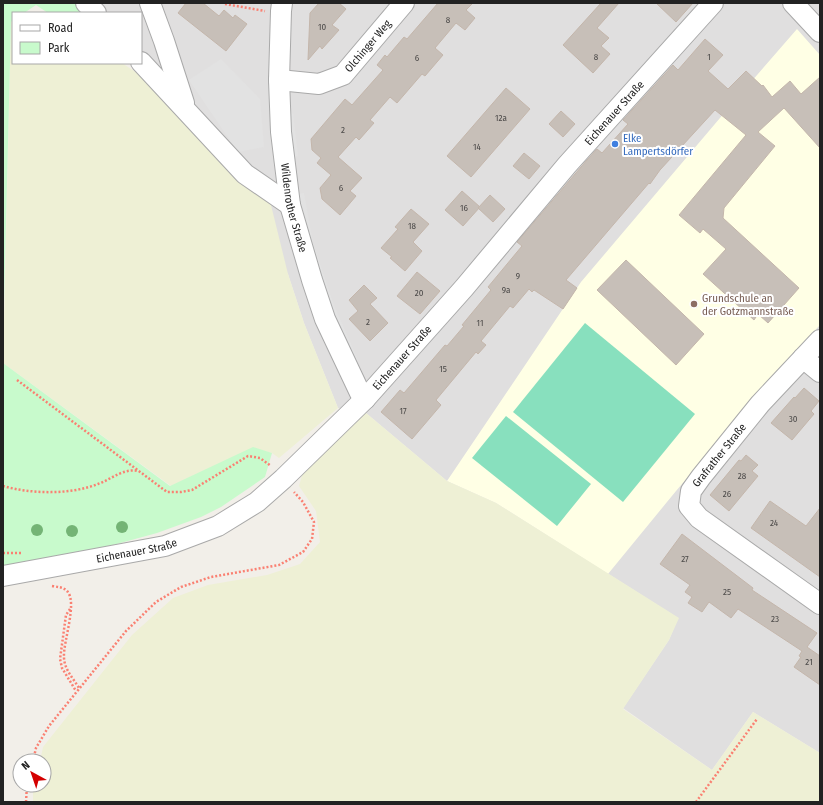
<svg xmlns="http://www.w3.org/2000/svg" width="823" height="805" font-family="'Fira Sans Condensed',sans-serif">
	<rect width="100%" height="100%" fill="#f2efe9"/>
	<path fill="#e0dfdf" d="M80 3H820V753L753 712 712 770 623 708 669 640 678 618 496 503 447 481 366 413 338 408 304 323 288 274 141 63V13H89Z"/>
	<path fill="#ffffe5" d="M797 29 820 55V325L800 346 676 491 608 574 496 503 447 481 581 282 731 105Z"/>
	<g fill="#eef0d5">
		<path d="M13 20V63H122L158 87 270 201 288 274 304 323 338 408 279 458 272 453 253 448 171 486 3 363 11 22Z"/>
		<path d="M366 413 447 481 496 503 679 618 669 640 623 709 712 770 753 712 820 753V802H33V785H44V761H40L43 747 132 635 173 598 208 585 267 575 300 564 320 542 316 511 299 486 303 472Z"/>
	</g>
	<g fill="#c8facc">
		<path d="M3 3H80L89 13H48L36 5 24 13H13V20L11 22 3 343Z"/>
		<path d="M3 363 170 486 253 447 272 453 265 477 221 507 201 517 157 533 91 551 3 569Z"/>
	</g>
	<g fill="#88e0be">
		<path d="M585 323 695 414 623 502 513 412Z"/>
		<path d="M506 416 591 484 557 526 472 458Z"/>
	</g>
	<g fill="#e2e2e2">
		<path d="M221 59 260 99 264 147 238 152 189 80Z"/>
		<path d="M288 109 293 114 298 156 293 157Z"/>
		<path d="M304 193 313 243 333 303 358 360 355 367 328 305 309 244 298 194Z"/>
	</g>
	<g fill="#c7bfb8" stroke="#c4b6ab">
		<path d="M186 3H203L219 16 224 10 233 18 235 15 247 24 226 51 178 13Z"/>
		<path d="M319 3H339L346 9 332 25 339 30 322 49 320 46 308 60 310 13Z"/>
		<path d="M438 3H473L466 10 475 18 465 30 456 23 435 48 443 55 425 76 422 74 397 103 390 97 370 120 374 123 359 140 356 137 338 157 362 178 350 191 356 196 340 215 322 199 320 188 331 175 317 163 321 158 312 150 311 139 345 99 352 105 383 70 377 65 385 55 387 57 404 37 407 39Z"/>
		<path d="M601 3H619L597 28 609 38 601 46 610 54 593 73 563 45Z"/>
		<path d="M656 3H693L676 22Z"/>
		<path d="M705 39 723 55 708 71 728 89 746 71 762 86 763 85 772 97 790 81 801 94 820 77V148L784 108 758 132 775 146 724 208 723 218 799 288 768 323 758 314 754 320 703 274 726 249 703 229 700 233 679 215 746 135 715 110 660 170 650 184 649 183 566 280 577 288 563 309 534 290 532 292 529 289 513 308 510 306 481 341 486 345 478 354 476 352 436 400 441 405 412 439 381 412 400 390 404 393 445 345 447 346 464 326 462 325 491 290 488 287 522 246 517 242 587 160 597 149 602 153 628 124 623 120 673 65 678 70Z"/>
		<path d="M506 88 530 109 471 177 447 156Z"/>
		<path d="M561 111 575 124 563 137 549 124Z"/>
		<path d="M524 153 540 166 529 179 513 166Z"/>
		<path d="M462 191 480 207 463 226 445 210Z"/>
		<path d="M490 195 505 209 493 222 478 208Z"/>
		<path d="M411 209 429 224 413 242 422 251 405 271 390 258 392 257 381 248 398 229 395 227Z"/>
		<path d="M626 260 704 334 676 365 597 290Z"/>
		<path d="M417 272 440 291 420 314 397 296Z"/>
		<path d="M364 285 377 298 370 304 388 323 370 341 349 319 358 311 349 300Z"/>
		<path d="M804 388 819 401 811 411 814 414 792 440 771 423 794 397 795 398Z"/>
		<path d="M746 455 758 465 752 471 758 476 729 511 710 495 739 460 741 461Z"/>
		<path d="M770 501 806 526 820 508V577L751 528Z"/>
		<path d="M682 534 753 588 752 590 817 633 807 647 820 656V685L794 667 801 657 799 656 802 651 738 609 731 618 709 602 702 612 688 603 692 597 685 592 690 585 660 564Z"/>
	</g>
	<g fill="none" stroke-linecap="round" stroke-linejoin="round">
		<defs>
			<g id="minor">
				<path d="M86 3 96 13"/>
				<path d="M150 3 164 41 184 103"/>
				<path id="s1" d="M282 3 281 11 279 80 281 132 290 205 312 280 325 319 360 393 365 399"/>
				<path d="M793 3 820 32"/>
				<path d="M141 62 245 174 290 205"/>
				<path id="s2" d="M279 80 319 84 343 75 404 3"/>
				<path d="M820 340 760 404 701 477 691 491 689 506 699 518 820 604"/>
				<path d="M803 358 820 372"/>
				<path id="s3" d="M3 576 165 546 218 526 257 502 283 479 365 399 464 288 567 165 713 3"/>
			</g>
		</defs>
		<use href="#minor" stroke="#a9a9a9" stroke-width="22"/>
		<g stroke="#fa8072" stroke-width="2.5" stroke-dasharray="2 2" stroke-linecap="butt">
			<path d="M225 4 265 11"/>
			<path d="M17 380 167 492H181L192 490 248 456 260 458 271 466"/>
			<path d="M3 486C31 494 70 495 98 484 112 479 123 468 138 471"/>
			<path d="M3 553H23"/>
			<path d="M52 586C58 587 63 587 67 591 78 602 63 642 64 657 64 669 73 678 79 688"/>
			<path d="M70 609 66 615 60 659 62 668 76 691"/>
			<path d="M33 761 36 748 49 726 126 631 156 602 181 587 211 577 279 565 303 552 312 539 314 522 303 502 294 492"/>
			<path d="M26 802 27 785"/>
			<path d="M696 802 757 719"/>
		</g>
		<use href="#minor" stroke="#fff" stroke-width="20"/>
	</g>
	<g fill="#74b475">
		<circle cx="122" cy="527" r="6"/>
		<circle cx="37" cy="530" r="6"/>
		<circle cx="72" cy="531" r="6"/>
	</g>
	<circle fill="#3f7fe0" stroke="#fff" stroke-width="1.5" cx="615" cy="144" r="4"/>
	<circle fill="#8d6e63" stroke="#fff" stroke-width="1.5" cx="694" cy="304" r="4"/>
	<g text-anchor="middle" stroke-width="4" stroke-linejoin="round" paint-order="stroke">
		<g font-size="9" fill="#4b4948">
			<text x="448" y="23">8</text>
			<text x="322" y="30">10</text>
			<text x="596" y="60">8</text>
			<text x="709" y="60">1</text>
			<text x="417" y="61">6</text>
			<text x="501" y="121">12a</text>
			<text x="343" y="133">2</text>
			<text x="477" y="150">14</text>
			<text x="341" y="191">6</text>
			<text x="464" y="211">16</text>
			<text x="412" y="229">18</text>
			<text x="518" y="279">9</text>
			<text x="506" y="293">9a</text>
			<text x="419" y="296">20</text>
			<text x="368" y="325">2</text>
			<text x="480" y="326">11</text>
			<text x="443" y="372">15</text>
			<text x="403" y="414">17</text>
			<text x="793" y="422">30</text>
			<text x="742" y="479">28</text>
			<text x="727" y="497">26</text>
			<text x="774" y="526">24</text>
			<text x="685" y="562">27</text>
			<text x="727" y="595">25</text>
			<text x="775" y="622">23</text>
			<text x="809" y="665">21</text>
		</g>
		<g font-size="11" fill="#222" stroke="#fff">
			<text dy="4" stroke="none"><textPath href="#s2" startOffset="104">Olchinger Weg</textPath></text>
			<text dy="4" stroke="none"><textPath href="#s3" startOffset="796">Eichenauer Straße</textPath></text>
			<text dy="4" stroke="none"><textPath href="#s1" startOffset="206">Wildenrother Straße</textPath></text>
			<text dy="4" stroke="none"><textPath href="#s3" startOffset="472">Eichenauer Straße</textPath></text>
			<text transform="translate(719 455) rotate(-51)" y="4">Grafrather Straße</text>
			<text dy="4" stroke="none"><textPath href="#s3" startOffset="136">Eichenauer Straße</textPath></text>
		</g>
		<g font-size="11" fill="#366cbe" stroke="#fff" text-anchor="start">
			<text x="623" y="142">Elke<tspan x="623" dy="13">Lampertsdörfer</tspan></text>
		</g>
		<g font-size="11" fill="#785e54" stroke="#fff" text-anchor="start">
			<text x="702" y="302">Grundschule an<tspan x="702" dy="13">der Gotzmannstraße</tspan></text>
		</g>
	</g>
	<rect width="823" height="805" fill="none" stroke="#222222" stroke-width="8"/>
	<rect x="12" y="12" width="130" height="52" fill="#ffffff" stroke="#a7a7a7"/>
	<rect x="20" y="25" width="20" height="6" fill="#ffffff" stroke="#a7a7a7"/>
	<text x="48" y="32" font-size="12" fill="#222222">Road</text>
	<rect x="20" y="42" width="20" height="12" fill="#c8facc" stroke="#a7a7a7"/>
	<text x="48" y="52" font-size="12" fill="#222222">Park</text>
	<g transform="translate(32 773) rotate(320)"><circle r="19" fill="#ffffff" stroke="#a7a7a7"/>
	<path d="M0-3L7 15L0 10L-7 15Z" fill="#d40000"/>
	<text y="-6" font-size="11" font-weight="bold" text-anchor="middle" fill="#222222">N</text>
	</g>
</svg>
